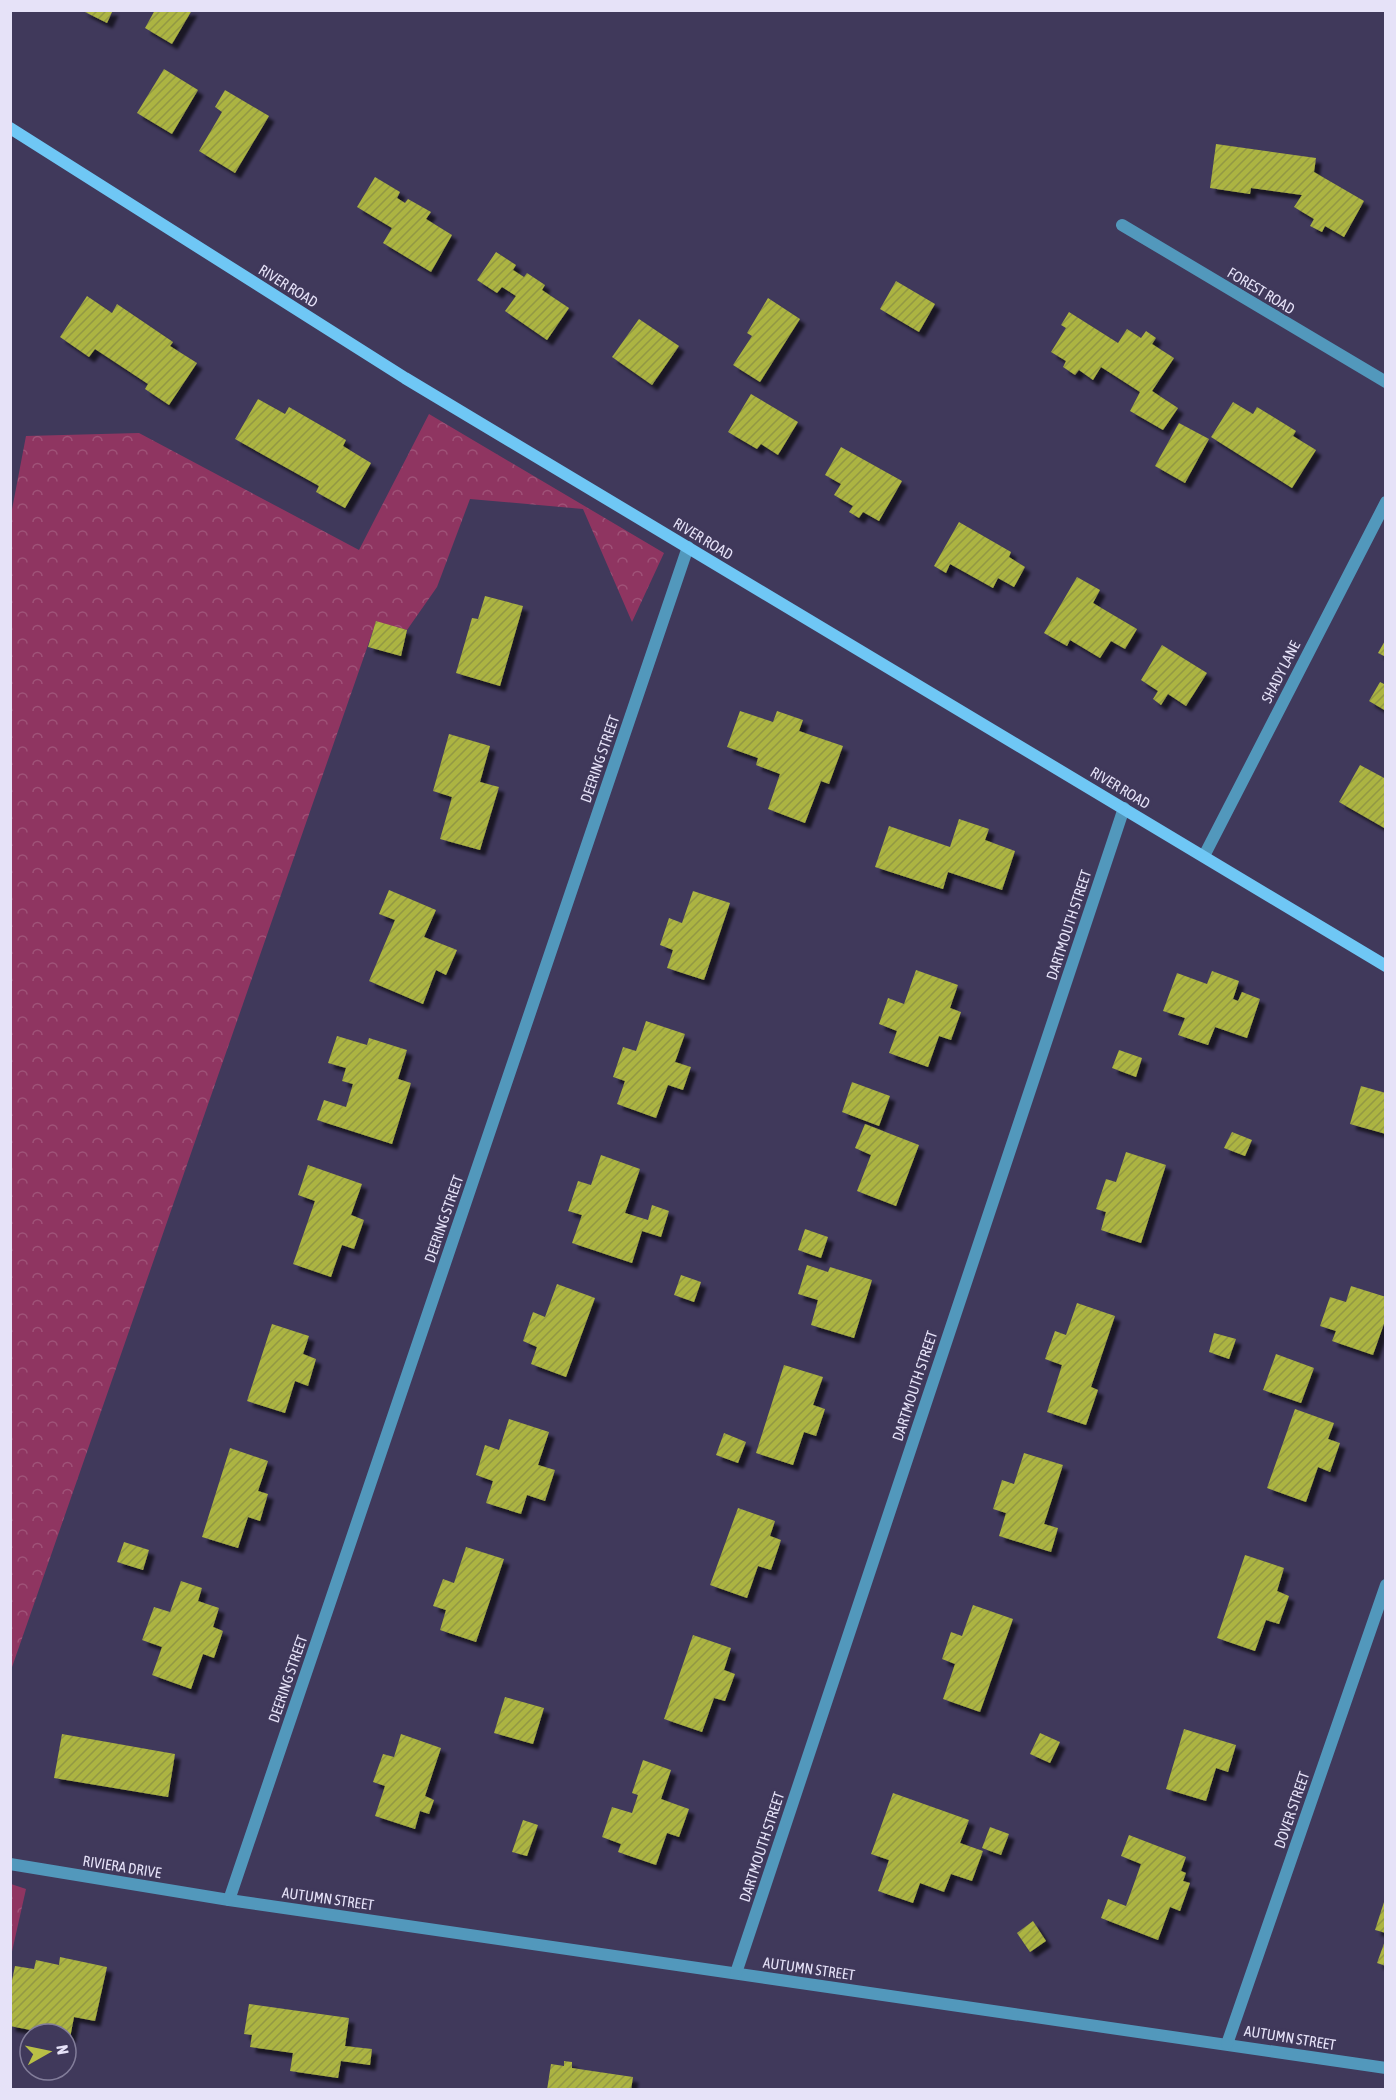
<svg xmlns="http://www.w3.org/2000/svg" width="1396" height="2100" font-family="'Asap Condensed',sans-serif">
	<defs>
		<pattern id="forest-crowns" width="20" height="18" patternUnits="userSpaceOnUse" patternTransform="scale(1.5)"><rect width="20" height="18" fill="#8f3561"/><path d="M2 6a3 3 0 1 1 6 0M12 15a3 3 0 1 1 6 0" fill="none" stroke="#9f5278"/></pattern>
		<pattern id="building-hatch" width="6" height="6" patternUnits="userSpaceOnUse" patternTransform="scale(1.5)"><rect width="6" height="6" fill="#acb442"/><path d="M-1 1l2-2M0 6l6-6M5 7l2-2" fill="none" stroke="#929844"/></pattern>
		<filter id="shadow"><feDropShadow dx="5.5" dy="5.5" stdDeviation="1.5" flood-color="#0009"/></filter>
	</defs>
	<rect width="100%" height="100%" fill="#40395b"/>
	<g fill="url(#forest-crowns)">
		<path d="M429 414 664 553 632 622 583 509 470 499 437 587 407 630 376 622 11 1670 10 520 26 436 139 433 359 550Z"/>
		<path d="M11 1884 26 1889 11 1956 10 1884Z"/>
	</g>
	<g fill="url(#building-hatch)" filter="url(#shadow)">
		<path d="M81 10H113L107 23Z"/>
		<path d="M155 10H192L172 44 145 28Z"/>
		<path d="M164 69 198 90 172 134 137 113Z"/>
		<path d="M225 90 269 116 235 173 199 151 222 112 215 107Z"/>
		<path d="M1216 144 1316 158 1314 172 1364 201 1344 237 1325 226 1322 232 1310 226 1314 219 1294 207 1302 195 1251 188 1250 194 1210 188Z"/>
		<path d="M375 177 400 192 397 198 405 203 408 199 431 212 426 219 452 235 431 272 383 243 392 228 357 207Z"/>
		<path d="M496 252 516 265 513 270 524 277 527 273 545 285 542 290 569 308 547 340 505 311 516 296 502 287 497 293 477 280Z"/>
		<path d="M896 281 935 304 919 332 880 309Z"/>
		<path d="M87 296 112 313 117 304 173 342 170 346 197 363 169 405 145 389 148 384 95 349 89 357 60 337Z"/>
		<path d="M768 298 800 319 760 382 733 365 752 336 747 333Z"/>
		<path d="M1069 312 1118 343 1127 329 1141 338 1146 331 1156 338 1152 344 1174 358 1152 391 1178 408 1163 430 1130 411 1140 392 1101 367 1093 380 1079 370 1075 375 1063 367 1066 361 1051 352 1066 328 1061 325Z"/>
		<path d="M639 319 679 346 652 385 612 357Z"/>
		<path d="M751 394 798 422 778 455 761 444 757 449 728 432Z"/>
		<path d="M258 399 285 414 289 407 346 440 343 446 371 463 345 508 316 492 319 486 235 439Z"/>
		<path d="M1233 402 1253 414 1257 407 1296 431 1293 436 1316 450 1292 488 1211 437Z"/>
		<path d="M1179 423 1209 439 1185 483 1155 466Z"/>
		<path d="M841 447 902 481 879 521 863 512 859 518 849 512 853 506 834 495 841 484 825 475Z"/>
		<path d="M959 522 1011 552 1009 557 1025 567 1014 587 998 578 993 588 950 564 946 573 934 566Z"/>
		<path d="M1077 577 1100 590 1093 603 1137 629 1125 649 1111 641 1100 658 1070 640 1067 646 1044 633Z"/>
		<path d="M485 596 523 606 500 686 456 673 472 618 478 619Z"/>
		<path d="M376 621 407 630 401 656 368 647Z"/>
		<path d="M1386 639V657L1378 653Z"/>
		<path d="M1162 645 1207 673 1186 706 1168 694 1161 705 1153 699 1158 691 1141 680Z"/>
		<path d="M1380 682 1386 685V711L1369 701Z"/>
		<path d="M740 711 773 722 777 711 803 720 799 731 843 746 829 784 821 781 805 823 768 809 780 774 756 765 758 758 727 747Z"/>
		<path d="M449 734 490 746 480 782 499 787 480 850 440 839 452 797 433 791Z"/>
		<path d="M1360 765 1386 779V829L1339 802Z"/>
		<path d="M959 819 989 829 985 840 1015 851 1002 890 948 872 943 889 875 867 889 826 950 847Z"/>
		<path d="M389 890 436 910 424 937 457 950 446 975 436 970 423 1004 369 981 395 920 379 914Z"/>
		<path d="M693 891 730 903 704 980 667 968 673 950 660 945 669 918 682 923Z"/>
		<path d="M916 970 958 985 950 1008 961 1012 951 1040 939 1036 928 1067 889 1053 897 1031 879 1024 888 998 904 1004Z"/>
		<path d="M1212 971 1239 981 1233 999 1238 1001 1242 992 1260 999 1247 1038 1215 1027 1208 1045 1178 1035 1185 1018 1163 1011 1177 973 1207 984Z"/>
		<path d="M646 1021 685 1034 675 1062 691 1067 683 1090 668 1085 656 1118 617 1104 625 1081 613 1077 623 1047 636 1051Z"/>
		<path d="M337 1036 367 1045 369 1038 407 1050 398 1079 411 1083 392 1144 317 1120 324 1100 346 1107 353 1084 342 1081 346 1068 328 1063Z"/>
		<path d="M1119 1050 1142 1058 1136 1077 1112 1068Z"/>
		<path d="M852 1082 890 1096 879 1126 842 1112Z"/>
		<path d="M1361 1086 1386 1093V1134L1350 1124Z"/>
		<path d="M865 1124 919 1145 896 1206 857 1191 871 1155 855 1148Z"/>
		<path d="M1232 1132 1252 1140 1245 1156 1224 1148Z"/>
		<path d="M1126 1152 1166 1165 1141 1243 1101 1230 1106 1212 1096 1209 1106 1179 1116 1182Z"/>
		<path d="M601 1155 640 1169 625 1213 648 1220 652 1205 669 1211 661 1237 642 1231 632 1263 572 1243 582 1215 568 1211 578 1181 591 1185Z"/>
		<path d="M308 1165 362 1184 351 1215 364 1220 354 1249 342 1245 331 1277 293 1264 315 1201 298 1195Z"/>
		<path d="M805 1229 828 1237 821 1258 798 1250Z"/>
		<path d="M807 1265 828 1272 830 1267 872 1280 854 1338 811 1325 818 1300 798 1294Z"/>
		<path d="M681 1275 701 1282 694 1302 674 1295Z"/>
		<path d="M557 1284 595 1298 566 1377 531 1364 537 1347 523 1341 533 1312 545 1317Z"/>
		<path d="M1351 1286 1386 1297V1318L1373 1355 1332 1341 1336 1331 1320 1326 1330 1297 1346 1302Z"/>
		<path d="M1077 1303 1115 1316 1091 1387 1098 1390 1086 1425 1047 1412 1062 1365 1045 1359 1055 1331 1066 1335Z"/>
		<path d="M272 1324 309 1336 303 1354 316 1359 308 1386 295 1381 285 1413 247 1401Z"/>
		<path d="M1214 1333 1236 1339 1229 1359 1209 1352Z"/>
		<path d="M1276 1354 1314 1368 1301 1403 1263 1390Z"/>
		<path d="M784 1365 823 1377 813 1405 825 1409 816 1436 804 1432 793 1465 756 1453Z"/>
		<path d="M1295 1409 1334 1423 1328 1439 1340 1443 1330 1472 1318 1467 1306 1502 1267 1488Z"/>
		<path d="M509 1419 549 1432 538 1465 555 1470 545 1501 527 1495 521 1514 486 1503 493 1481 476 1475 485 1445 499 1450Z"/>
		<path d="M724 1433 746 1442 738 1463 716 1455Z"/>
		<path d="M230 1448 268 1461 258 1491 268 1494 260 1521 248 1517 238 1548 202 1537Z"/>
		<path d="M1024 1453 1063 1465 1044 1524 1058 1528 1051 1552 999 1536 1006 1513 993 1509 1002 1480 1014 1484Z"/>
		<path d="M738 1508 775 1521 770 1536 781 1540 771 1570 758 1566 747 1598 710 1585Z"/>
		<path d="M124 1542 149 1550 143 1570 117 1562Z"/>
		<path d="M466 1547 504 1559 476 1642 440 1630 446 1610 433 1606 443 1579 454 1583Z"/>
		<path d="M1245 1555 1284 1568 1277 1591 1289 1596 1279 1624 1266 1620 1255 1651 1217 1638Z"/>
		<path d="M181 1581 202 1588 198 1601 219 1608 213 1627 223 1631 214 1658 203 1654 191 1689 152 1675 162 1647 142 1640 154 1607 170 1612Z"/>
		<path d="M973 1605 1013 1619 980 1712 943 1699 955 1664 942 1659 951 1632 962 1636Z"/>
		<path d="M693 1635 731 1648 724 1670 735 1674 725 1701 714 1698 702 1732 664 1719Z"/>
		<path d="M505 1697 544 1708 533 1744 494 1733Z"/>
		<path d="M1184 1729 1236 1745 1228 1772 1216 1768 1206 1801 1166 1789Z"/>
		<path d="M1040 1733 1060 1742 1050 1763 1030 1754Z"/>
		<path d="M62 1734 175 1754 168 1797 54 1778Z"/>
		<path d="M401 1734 441 1748 425 1796 434 1800 429 1814 420 1811 415 1829 375 1816 385 1786 373 1782 383 1754 394 1757Z"/>
		<path d="M643 1760 671 1770 661 1799 689 1809 679 1837 667 1833 656 1865 618 1852 621 1844 602 1837 612 1807 632 1813 638 1795 632 1793Z"/>
		<path d="M893 1793 969 1820 960 1843 983 1851 972 1881 951 1874 944 1892 920 1883 913 1903 878 1891 889 1860 871 1854Z"/>
		<path d="M523 1820 538 1825 527 1856 512 1852Z"/>
		<path d="M990 1827 1009 1834 1001 1855 982 1848Z"/>
		<path d="M1129 1835 1186 1857 1181 1871 1186 1873 1183 1881 1190 1883 1180 1911 1170 1907 1158 1940 1101 1918 1108 1899 1126 1906 1141 1864 1121 1856Z"/>
		<path d="M1385 1899H1386V1933L1375 1930Z"/>
		<path d="M1033 1921 1046 1941 1030 1952 1017 1933Z"/>
		<path d="M1386 1938V1966L1377 1963Z"/>
		<path d="M60 1957 107 1967 95 2021 74 2017 70 2038 66 2037V2034H51L10 2026V1990L15 1966 34 1969 36 1960 59 1965Z"/>
		<path d="M249 2004 349 2018 345 2046 372 2049 370 2065 341 2061 338 2078 290 2071 293 2053 250 2047 252 2035 244 2034Z"/>
		<path d="M564 2061 572 2062V2068L633 2077 631 2090H547L551 2064 564 2066Z"/>
	</g>
	<g fill="none" stroke-linecap="round" stroke-linejoin="round">
		<g stroke="#5298bc" stroke-width="12">
			<path d="M1122 225 1386 382"/>
			<path d="M1204 856 1386 502"/>
			<path d="M10 1864 229 1900 1386 2068"/>
			<path d="M229 1900 688 547"/>
			<path d="M736 1973 1124 808"/>
			<path d="M1227 2044 1386 1585"/>
		</g>
		<path stroke="#6fc7f5" stroke-width="12" d="M10 128 405 378 1386 966"/>
	</g>
	<g text-anchor="middle" stroke-width="6" stroke-linejoin="round" paint-order="stroke">
		<g font-size="15" fill="#e6e2f8" stroke="#40395b">
			<text transform="translate(288 286) rotate(32)" y="5">RIVER ROAD</text>
			<text transform="translate(1261 291) rotate(31)" y="5">FOREST ROAD</text>
			<text transform="translate(703 539) rotate(31)" y="5">RIVER ROAD</text>
			<text transform="translate(1281 672) rotate(-63)" y="5">SHADY LANE</text>
			<text transform="translate(600 759) rotate(-71)" y="5">DEERING STREET</text>
			<text transform="translate(1120 788) rotate(31)" y="5">RIVER ROAD</text>
			<text transform="translate(1069 925) rotate(-72)" y="5">DARTMOUTH STREET</text>
			<text transform="translate(444 1219) rotate(-71)" y="5">DEERING STREET</text>
			<text transform="translate(915 1386) rotate(-72)" y="5">DARTMOUTH STREET</text>
			<text transform="translate(288 1679) rotate(-71)" y="5">DEERING STREET</text>
			<text transform="translate(1292 1810) rotate(-71)" y="5">DOVER STREET</text>
			<text transform="translate(762 1847) rotate(-72)" y="5">DARTMOUTH STREET</text>
			<text transform="translate(122 1867) rotate(9)" y="5">RIVIERA DRIVE</text>
			<text transform="translate(328 1899) rotate(8)" y="5">AUTUMN STREET</text>
			<text transform="translate(809 1969) rotate(8)" y="5">AUTUMN STREET</text>
			<text transform="translate(1290 2038) rotate(9)" y="5">AUTUMN STREET</text>
		</g>
	</g>
	<rect width="1396" height="2100" fill="none" stroke="#e6e2f8" stroke-width="24"/>
	<g transform="translate(48 2052) rotate(81)"><circle r="28" fill="#40395b" stroke="#827d9a" stroke-width="1.5"/>
	<path d="M0-4.5L10 22L0 15L-10 22Z" fill="#b9c046"/>
	<text y="-9" font-size="16" font-weight="bold" text-anchor="middle" fill="#e6e2f8">N</text>
	</g>
</svg>
